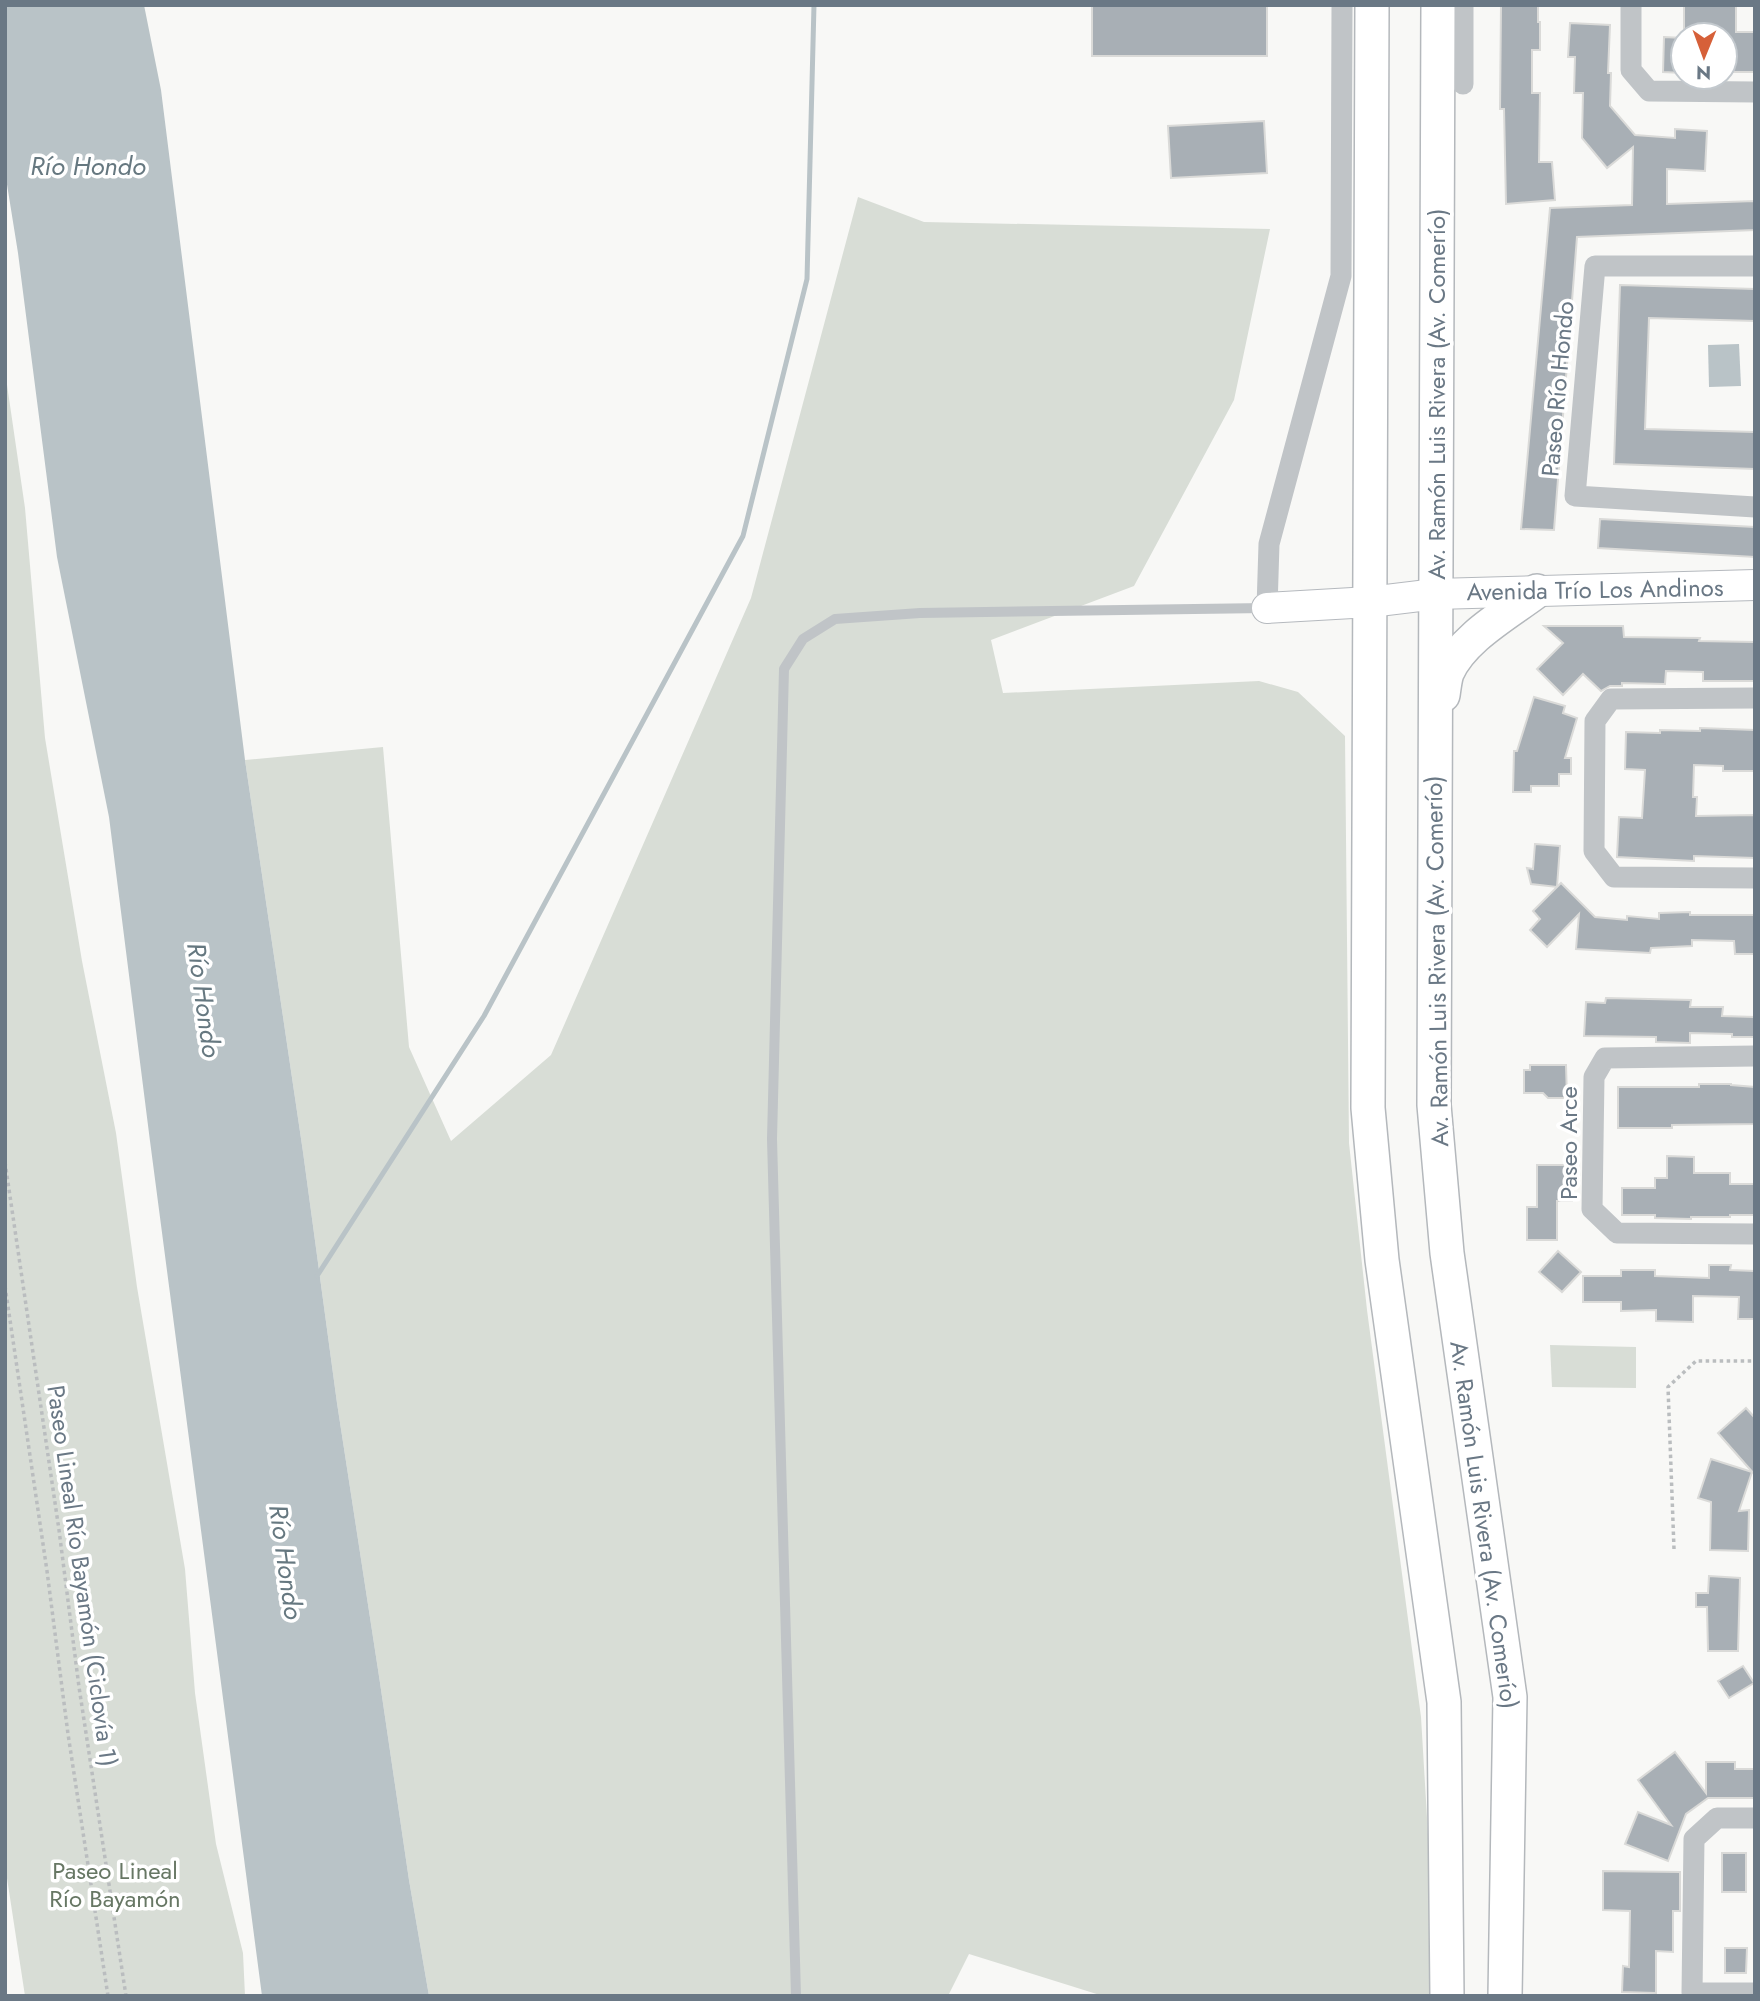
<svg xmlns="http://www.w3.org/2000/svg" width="1760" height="2001" font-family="Jost,sans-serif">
	<rect width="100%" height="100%" fill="#f8f8f6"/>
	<g fill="#d8ddd6">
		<path d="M858 197 924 222 1270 229 1234 400 1134 586 991 640 1003 693 1259 681 1298 692 1345 736 1349 1143 1367 1310 1421 1717 1436 1968 1433 1996H1103L969 1954 948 1996H429L409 1880 379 1676 337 1403 303 1152 245 760 383 747 409 1047 451 1141 551 1055 751 598Z"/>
		<path d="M5 371 25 508 45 738 82 961 116 1133 137 1287 185 1569 195 1693 216 1844 243 1953 245 1996H25L5 1865Z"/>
		<path d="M1550 1345 1636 1347V1388L1552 1387Z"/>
	</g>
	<g fill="#b9c3c7">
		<path d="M5 5H144L161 90 245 760 303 1152 337 1403 379 1676 409 1880 429 1996H262L150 1141 109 817 57 557 18 253 5 172Z"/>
		<path d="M1739 344 1741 386 1709 387 1708 345Z"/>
	</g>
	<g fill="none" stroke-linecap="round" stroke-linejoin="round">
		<path stroke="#b9c3c7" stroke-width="5" d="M317 1276 484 1016 743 536 807 279 814 5"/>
	</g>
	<g fill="#a8afb5" stroke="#dadad8" stroke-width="2">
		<rect x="1092" y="5" width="175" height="51"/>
		<path d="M1501 5H1538V22H1540V50H1532V93H1540L1539 162H1552L1555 200 1506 204 1504 109H1500Z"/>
		<path d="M1684 5H1736V32H1755V72H1725V35H1684Z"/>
		<path d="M1570 23 1610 25 1608 73H1611L1610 106 1635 135 1675 138V129L1707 131 1705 171 1667 169V204L1755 201V230L1577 237 1554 530 1521 529 1550 208 1632 205 1633 147 1607 168 1582 138 1583 93H1574L1575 57H1568Z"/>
		<path d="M1664 37 1683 38V73L1663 72Z"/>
		<path d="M1264 121 1267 173 1171 178 1168 126Z"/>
		<path d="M1620 285 1755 289V321L1649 318 1645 429 1755 432V469L1614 464Z"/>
		<path d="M1600 519 1755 527V557L1598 548Z"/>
		<path d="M1544 626H1623L1624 637 1700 638 1699 641 1755 642V681H1703V672L1666 671 1665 684 1622 683V686H1610L1601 691 1583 674 1563 695 1537 669 1563 643Z"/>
		<path d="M1534 697 1565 706 1563 713 1577 718 1565 758H1571V774H1559V786H1531V792H1513L1514 751H1517Z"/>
		<path d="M1700 728 1755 730V771H1723V766L1694 765 1693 797H1697L1696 816 1755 815V858L1694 856V861L1617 857 1619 817 1642 818 1645 770 1625 769 1626 732 1660 733V730L1700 731Z"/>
		<path d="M1535 844 1560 846 1557 887 1531 884 1527 868 1533 869Z"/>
		<path d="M1561 883 1595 917 1627 920V916L1659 919V913L1690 912V915H1755V954H1735L1734 941 1692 940V946L1651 948 1650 953 1576 949 1579 914 1547 947 1530 930 1540 919 1533 911Z"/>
		<path d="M1606 998 1691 1000 1690 1007H1723L1722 1016 1755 1017V1037H1732V1034L1690 1033V1043L1656 1042V1037L1584 1036 1586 1002 1605 1003Z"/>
		<path d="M1530 1065H1566L1567 1098H1548L1543 1093H1524V1070H1530Z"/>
		<path d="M1699 1084H1731V1085L1755 1087V1124L1672 1125V1128H1618V1087H1699Z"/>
		<path d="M1667 1156 1694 1157V1173H1730V1184H1755V1215H1730V1217H1691V1219L1655 1218V1215H1622V1188H1655V1178H1667Z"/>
		<path d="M1537 1165H1572V1201H1557V1240H1527V1207H1537Z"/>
		<path d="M1558 1251 1581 1272 1562 1292 1539 1272Z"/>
		<path d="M1709 1265H1731L1730 1270 1755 1271V1319H1738L1739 1297 1693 1296V1322L1656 1321V1310L1621 1311V1302H1583V1276H1621V1270H1655V1276L1709 1278Z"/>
		<path d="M1746 1408 1755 1418V1475L1718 1433Z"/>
		<path d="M1711 1459 1752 1472 1739 1511 1749 1510 1748 1551 1710 1550 1711 1502 1698 1498Z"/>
		<path d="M1709 1576 1740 1578 1738 1651H1708L1707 1607H1696V1593H1708Z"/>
		<path d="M1743 1666 1754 1683 1729 1698 1718 1681Z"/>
		<path d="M1675 1752 1706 1793V1762H1735V1769H1755V1798H1708L1686 1814 1668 1861 1625 1844 1638 1812 1671 1825 1638 1780Z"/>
		<rect x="1722" y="1853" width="24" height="39"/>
		<path d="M1603 1871 1680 1872V1911H1673V1952L1656 1951V1993L1622 1992 1623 1966 1629 1967 1630 1911 1603 1910Z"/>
		<path d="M1725 1948H1747L1746 1973H1725Z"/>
	</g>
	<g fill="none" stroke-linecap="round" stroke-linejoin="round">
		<defs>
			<path id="secondary" d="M1267 608 1370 602 1436 594 1755 585"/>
			<g id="primary">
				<path d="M1372 5 1368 1108 1382 1260 1444 1702 1447 1996"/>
				<path d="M1438 5 1434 1105 1447 1253 1510 1697 1505 1996"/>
				<path d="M1443 695C1444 688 1445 679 1447 673 1462 638 1508 613 1537 591"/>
			</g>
		</defs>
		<use href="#secondary" stroke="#b5b9be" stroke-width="32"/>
		<use href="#primary" stroke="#b4b8bc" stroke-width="36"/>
		<g stroke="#babdbf" stroke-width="3.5" stroke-dasharray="3.5 3.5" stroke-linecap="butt">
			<path d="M5 1162 59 1530 79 1687 126 1996"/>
			<path d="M5 1286 47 1571 68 1734 108 1996"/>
			<path d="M1674 1549 1668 1387 1696 1361H1755"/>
		</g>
		<path stroke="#c0c4c7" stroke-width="10" d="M796 1996 772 1139 784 669 803 639 835 619 920 613 1266 608"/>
		<g stroke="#c0c4c7" stroke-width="21">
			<path d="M1631 5V70L1649 91 1755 92"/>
			<path d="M1463 84V5"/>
			<path d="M1755 266H1595L1575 496 1755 507"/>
			<path d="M1267 608 1269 544 1341 276 1342 5"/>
			<path d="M1755 698 1611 699 1595 721 1594 851 1614 877 1755 878"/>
			<path d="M1755 1056 1605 1058 1594 1077 1592 1209 1617 1233 1755 1234"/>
			<path d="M1755 1818H1717L1694 1839 1692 1993H1755"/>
		</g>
		<use href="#secondary" stroke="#fff" stroke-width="30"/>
		<use href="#primary" stroke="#fff" stroke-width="33"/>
	</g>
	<g text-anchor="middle" stroke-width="7" stroke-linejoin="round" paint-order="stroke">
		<g font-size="24" fill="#6a7885" stroke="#fff">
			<text transform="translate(1558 389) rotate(-85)" y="8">Paseo Río Hondo</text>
			<text transform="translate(1437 394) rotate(-90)" y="8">Av. Ramón Luis Rivera (Av. Comerío)</text>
			<text transform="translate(1595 590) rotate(-1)" y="8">Avenida Trío Los Andinos</text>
			<text transform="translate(1437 961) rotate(-91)" y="8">Av. Ramón Luis Rivera (Av. Comerío)</text>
			<text transform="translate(1569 1143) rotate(-90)" y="8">Paseo Arce</text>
			<text transform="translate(1484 1525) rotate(82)" y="8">Av. Ramón Luis Rivera (Av. Comerío)</text>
			<text transform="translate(82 1576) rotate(82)" y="8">Paseo Lineal Río Bayamón (Ciclovía 1)</text>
		</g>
		<g font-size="24" fill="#677764" stroke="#fff">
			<text x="115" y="1879">Paseo Lineal<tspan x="115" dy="28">Río Bayamón</tspan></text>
		</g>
		<g font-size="26" font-style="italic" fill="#667880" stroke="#fff">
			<text x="88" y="175">Río Hondo</text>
			<text transform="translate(204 1000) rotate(82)" y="9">Río Hondo</text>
			<text transform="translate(286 1562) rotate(82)" y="9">Río Hondo</text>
		</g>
	</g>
	<rect width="1760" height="2001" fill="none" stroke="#6a7885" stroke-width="14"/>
	<g transform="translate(1704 56) rotate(181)"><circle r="33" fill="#ffffff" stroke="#c3c9ce" stroke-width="2"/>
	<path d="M0-5L12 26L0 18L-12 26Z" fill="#d66039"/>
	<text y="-10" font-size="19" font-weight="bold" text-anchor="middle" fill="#6a7885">N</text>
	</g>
</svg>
